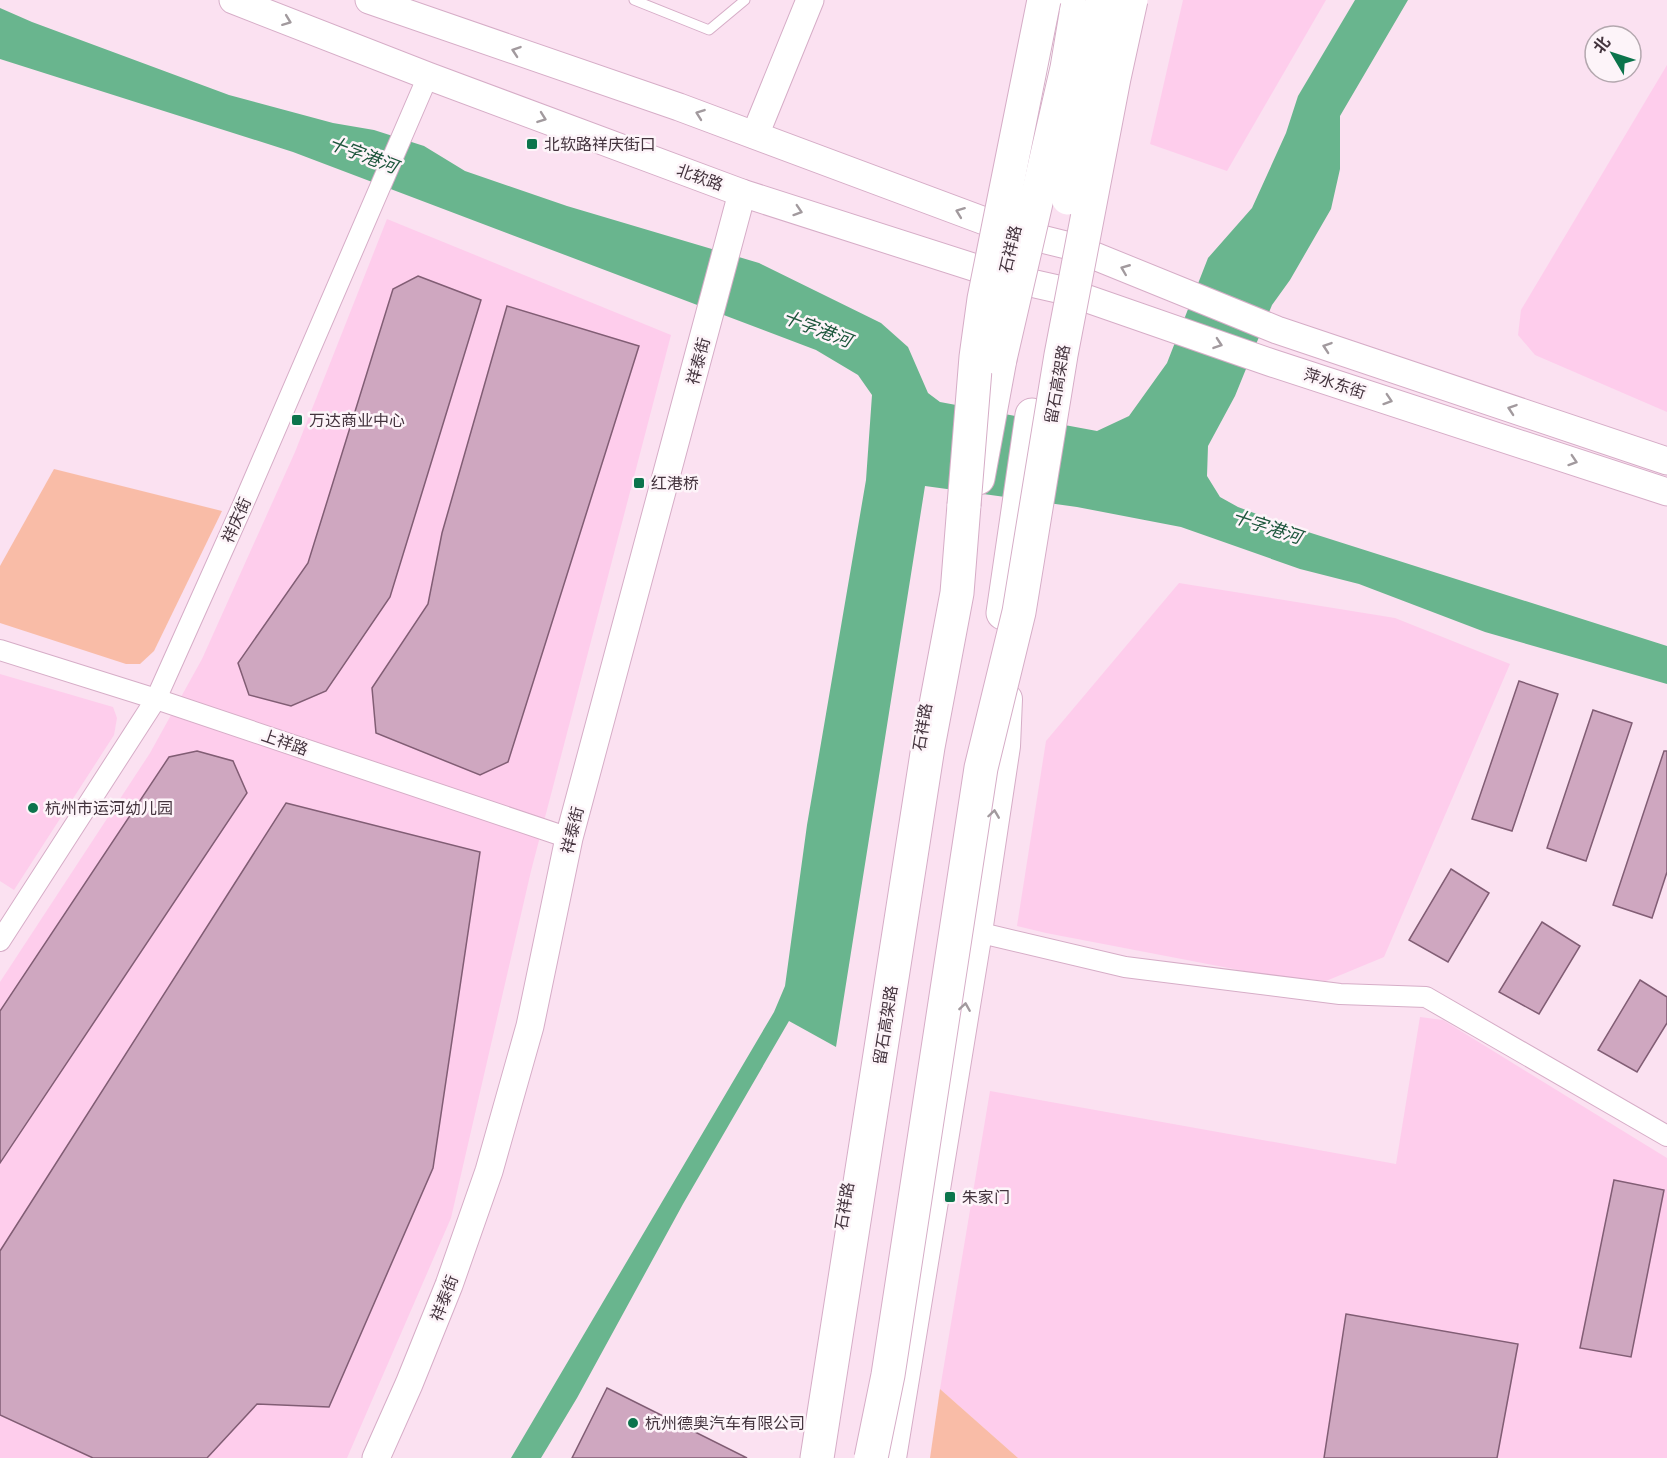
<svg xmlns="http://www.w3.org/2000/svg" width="1667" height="1458" font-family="Georgia,'Noto Sans SC',serif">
	<rect width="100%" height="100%" fill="#fbe1f1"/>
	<g fill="#fecdec">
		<path d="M1183 0H1326L1227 171 1150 144Z"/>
		<path d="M1667 65V412L1535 355 1518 335 1521 310Z"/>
		<path d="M387 219 671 335 531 871 451 1218 347 1458H0V982L150 753 202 659 295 452Z"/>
		<path d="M1179 583 1395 618 1510 664 1384 957 1326 981 1265 975 1046 933 1017 926 1046 741Z"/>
		<path d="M0 674 113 707 117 718 114 735 14 890 0 881Z"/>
		<path d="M1420 1017 1443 1020 1667 1158V1458H1018L940 1389 990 1091 1396 1164Z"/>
	</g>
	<g fill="#f9bca7">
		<path d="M54 469 222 511 154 651 140 664H126L0 623V566Z"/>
		<path d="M940 1389 1018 1458H930Z"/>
	</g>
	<path fill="#69b58e" d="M1355 0H1408L1340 116V169L1331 209 1290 280 1272 305 1235 396 1208 446 1207 476 1220 497 1238 507 1289 526 1667 646V684L1485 632 1359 584 1300 569 1181 527 1077 507 925 486 836 1047 789 1021 683 1204 577 1398 541 1458H511L774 1012 785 986 807 825 866 480 872 395 858 375 816 350 293 152 0 59V8L32 22 229 95 333 123 374 130 424 146 465 171 567 206 759 263 881 323 908 347 928 393 940 402 1097 431 1129 416 1167 363 1208 258 1252 208 1286 133 1298 96Z"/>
	<g fill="#cfa7c0" stroke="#815d74" stroke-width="1.5">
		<path d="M418 276 481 300 390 597 326 691 291 706 249 695 238 663 308 563 393 289Z"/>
		<path d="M507 306 639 346 508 762 480 775 376 733 372 688 428 604 442 533Z"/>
		<path d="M1519 681 1558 694 1512 831 1472 819Z"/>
		<path d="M1593 710 1632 723 1586 861 1547 848Z"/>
		<path d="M197 751 233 761 247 793 0 1163V1011L169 757Z"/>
		<path d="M1664 751H1667V872L1652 918 1613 905Z"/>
		<path d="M286 803 480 852 433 1168 329 1407 257 1404 207 1458H93L0 1415V1251Z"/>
		<path d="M1451 869 1489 893 1448 962 1409 940Z"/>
		<path d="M1542 922 1580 946 1539 1014 1499 992Z"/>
		<path d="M1640 980 1667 997V1023L1637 1072 1598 1050Z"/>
		<path d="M1614 1180 1664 1190 1631 1357 1580 1348Z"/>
		<path d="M1346 1314 1518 1344 1497 1458H1324Z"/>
		<path d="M607 1388 747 1458H572Z"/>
	</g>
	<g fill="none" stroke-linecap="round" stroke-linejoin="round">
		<defs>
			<path id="lane" d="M634 0 709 30 745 0"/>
			<g id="street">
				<path d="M0 650 156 699 569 838"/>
				<path d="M977 932 1125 967 1340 994 1426 997 1667 1136"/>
				<path d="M0 941 156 699 242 507 428 76"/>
			</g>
			<g id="secondary">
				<path d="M233 0 428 76 742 193 1004 277 1062 290 1272 363 1667 492"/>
				<path d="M369 0 679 107 1014 232 1070 246 1277 330 1667 461"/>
				<path d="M755 135 810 0"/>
				<path d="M376 1458 409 1384 449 1285 489 1171 530 1026 569 838 742 193"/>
			</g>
			<g id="primary">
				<path d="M1041 111 1065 0"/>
				<path d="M891 1458 977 932 1005 746 1007 699"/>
			</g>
			<g id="highway">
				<path d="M978 478 1000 359"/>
				<path d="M1003 613 1032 415"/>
				<path d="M817 1458 928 747 957 593 964 505"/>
			</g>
		</defs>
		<use href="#lane" stroke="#d6adc7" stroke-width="11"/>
		<use href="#street" stroke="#d6adc7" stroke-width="22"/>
		<use href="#secondary" stroke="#d6adc7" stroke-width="29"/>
		<use href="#primary" stroke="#d6adc7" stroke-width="32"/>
		<use href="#highway" stroke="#d6adc7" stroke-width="35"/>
		<use href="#lane" stroke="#fff" stroke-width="9"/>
		<use href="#street" stroke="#fff" stroke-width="20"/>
		<use href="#secondary" stroke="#fff" stroke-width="27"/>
		<use href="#primary" stroke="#fff" stroke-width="30"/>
		<use href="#highway" stroke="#fff" stroke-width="33"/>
		<defs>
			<g id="highway-bridge">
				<path d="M1068 198 1102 0"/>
				<path d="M1000 359 1067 68 1076 14"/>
				<path d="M964 505 976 357 984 299 1044 0"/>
				<path d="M871 1458 888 1375 981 768 1019 612 1061 355 1114 78 1131 0"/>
			</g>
		</defs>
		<use href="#highway-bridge" stroke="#d6adc7" stroke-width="35" stroke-linecap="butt"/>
		<use href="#highway-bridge" stroke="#fff" stroke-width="33"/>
	</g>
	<defs><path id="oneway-chevron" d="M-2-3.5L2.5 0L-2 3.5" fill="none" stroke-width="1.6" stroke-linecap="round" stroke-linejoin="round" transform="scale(1.5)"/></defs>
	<g stroke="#a29a9e">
		<use href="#oneway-chevron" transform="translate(287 21) rotate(21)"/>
		<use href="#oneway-chevron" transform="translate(516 51) rotate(-161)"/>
		<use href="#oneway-chevron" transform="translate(700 114) rotate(-160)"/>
		<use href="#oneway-chevron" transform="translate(542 118) rotate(20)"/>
		<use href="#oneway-chevron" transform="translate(798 211) rotate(18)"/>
		<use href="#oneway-chevron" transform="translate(960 212) rotate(-159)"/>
		<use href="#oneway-chevron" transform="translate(1125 269) rotate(-158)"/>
		<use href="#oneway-chevron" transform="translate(1218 344) rotate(19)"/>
		<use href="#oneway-chevron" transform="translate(1327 347) rotate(-161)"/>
		<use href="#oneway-chevron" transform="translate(1388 400) rotate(18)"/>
		<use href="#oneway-chevron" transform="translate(1512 409) rotate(-161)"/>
		<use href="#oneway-chevron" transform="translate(1573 461) rotate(18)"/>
		<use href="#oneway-chevron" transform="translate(994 814) rotate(-82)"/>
		<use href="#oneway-chevron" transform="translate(965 1007) rotate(-81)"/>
	</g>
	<g fill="#0c744c" stroke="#fdf4f9" stroke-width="2">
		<rect x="526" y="138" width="12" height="12" rx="3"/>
		<rect x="291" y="414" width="12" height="12" rx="3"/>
		<rect x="633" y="477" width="12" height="12" rx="3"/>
		<circle cx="33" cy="808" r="6"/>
		<rect x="944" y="1191" width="12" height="12" rx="3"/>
		<circle cx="633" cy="1423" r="6"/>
	</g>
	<g text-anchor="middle" stroke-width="5" stroke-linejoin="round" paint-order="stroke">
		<g font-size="16" fill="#44343e" stroke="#fdf4f9" text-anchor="start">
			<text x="544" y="150">北软路祥庆街口</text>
			<text x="309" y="426">万达商业中心</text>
			<text x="651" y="489">红港桥</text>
			<text x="45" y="814">杭州市运河幼儿园</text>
			<text x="962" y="1203">朱家门</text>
			<text x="645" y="1429">杭州德奥汽车有限公司</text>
		</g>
		<g font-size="16" fill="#44343e" stroke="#fdf4f9">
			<text transform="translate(700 177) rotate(20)" y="6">北软路</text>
			<text transform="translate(1010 249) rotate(-77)" y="6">石祥路</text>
			<text transform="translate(698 361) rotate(-75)" y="6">祥泰街</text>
			<text transform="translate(1335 383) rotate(18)" y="6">萍水东街</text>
			<text transform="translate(1057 384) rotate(-80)" y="6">留石高架路</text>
			<text transform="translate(236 520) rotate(-66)" y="6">祥庆街</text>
			<text transform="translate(922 727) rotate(-81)" y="6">石祥路</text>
			<text transform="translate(285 742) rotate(19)" y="6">上祥路</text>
			<text transform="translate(572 830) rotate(-76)" y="6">祥泰街</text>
			<text transform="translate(885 1025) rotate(-81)" y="6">留石高架路</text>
			<text transform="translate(844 1206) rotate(-81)" y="6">石祥路</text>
			<text transform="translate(444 1298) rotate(-69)" y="6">祥泰街</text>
		</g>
		<g font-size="18" font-style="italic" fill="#1d563c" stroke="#fdf4f9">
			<text transform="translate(363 155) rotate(21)" y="6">十字港河</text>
			<text transform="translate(817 329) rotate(21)" y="6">十字港河</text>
			<text transform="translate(1267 527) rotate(18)" y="6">十字港河</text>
		</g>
	</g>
	<g transform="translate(1613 54) rotate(309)"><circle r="28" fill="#fdf4f9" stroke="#b3a7ae" stroke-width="1.5"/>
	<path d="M0-4.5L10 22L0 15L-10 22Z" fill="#0c744c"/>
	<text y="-9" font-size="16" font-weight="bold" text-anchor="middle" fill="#44343e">北</text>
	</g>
</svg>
